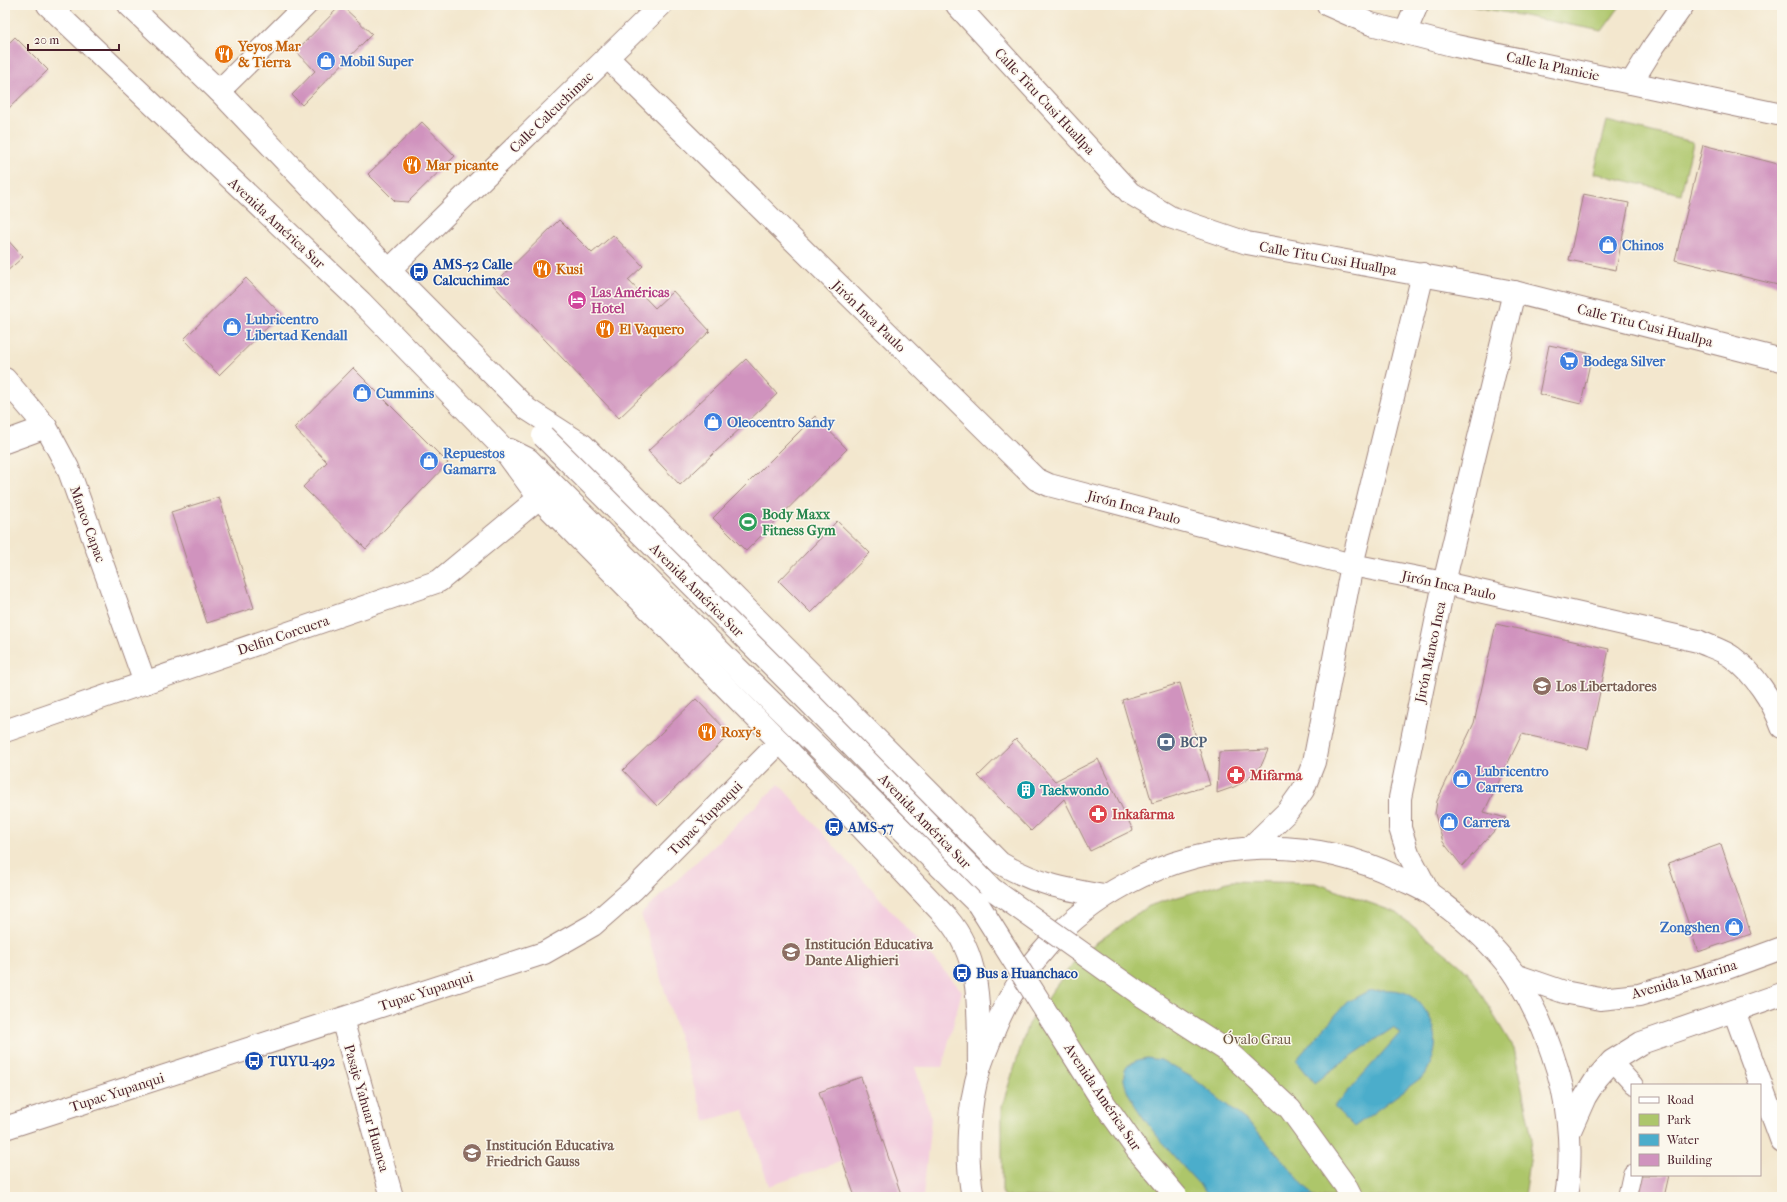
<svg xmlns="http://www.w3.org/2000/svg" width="1787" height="1202" font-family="'IM FELL French Canon',serif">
	<rect width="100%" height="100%" fill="#fbf7ec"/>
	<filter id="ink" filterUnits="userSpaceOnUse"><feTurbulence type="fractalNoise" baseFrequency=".025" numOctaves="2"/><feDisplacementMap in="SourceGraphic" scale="8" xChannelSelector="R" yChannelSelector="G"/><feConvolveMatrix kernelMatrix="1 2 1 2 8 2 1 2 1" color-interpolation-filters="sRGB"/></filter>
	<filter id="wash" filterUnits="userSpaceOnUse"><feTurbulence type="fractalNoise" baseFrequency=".012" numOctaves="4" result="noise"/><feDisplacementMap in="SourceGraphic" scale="16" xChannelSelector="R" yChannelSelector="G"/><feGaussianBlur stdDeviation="0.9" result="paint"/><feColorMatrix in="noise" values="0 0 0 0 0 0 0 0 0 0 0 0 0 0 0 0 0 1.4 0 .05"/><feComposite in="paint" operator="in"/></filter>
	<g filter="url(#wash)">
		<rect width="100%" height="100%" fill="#f3e7ce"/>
		<path fill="#f3cfdf" d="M779 784 962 991 942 1067H915L931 1118 923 1197H902L861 1077 819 1092 843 1161 769 1186 744 1110 705 1121 641 914Z"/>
		<g fill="#adc66b" stroke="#7c724b">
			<path d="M1466 5H1621L1602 31Z"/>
			<path d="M1607 121 1693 142 1681 194 1594 173Z"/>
			<path d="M1231 881 1316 883 1397 913 1467 971 1514 1049 1532 1139 1524 1197H1004L1002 1193V1106L1028 1024 1079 955 1148 906Z"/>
		</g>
		<g fill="#4cadcb" stroke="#4b667b">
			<path d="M1368 991C1378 990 1389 989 1399 991 1409 993 1416 998 1422 1006 1440 1028 1439 1050 1425 1075L1354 1127 1334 1107 1400 1033 1393 1028 1344 1061 1314 1083 1296 1060 1347 1002Z"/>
			<path d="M1147 1058 1161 1060 1193 1078 1253 1126 1314 1197H1211C1192 1177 1119 1100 1124 1074 1126 1062 1137 1060 1147 1058Z"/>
		</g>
		<g id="blocks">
			<g fill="#d093be">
				<path d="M341 5 372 34 302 105 292 95 315 71 296 51Z"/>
				<path d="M15 37 48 70 5 112V47Z"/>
				<path d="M422 122 455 156 408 202 395 201 368 174Z"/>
				<path d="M1703 145 1782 165V286L1675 260Z"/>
				<path d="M1583 194 1629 203 1616 270 1569 260Z"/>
				<path d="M559 220 592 253 613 235 643 266 628 280 655 308 673 291 710 331 619 418 493 285Z"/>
				<path d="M5 237 23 257 5 273Z"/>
				<path d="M246 278 281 314 219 375 184 339Z"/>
				<path d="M1549 345 1592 354 1581 404 1539 394Z"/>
				<path d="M746 359 777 394 680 485 648 451Z"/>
				<path d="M353 368 448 463 366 549 303 487 327 462 294 428Z"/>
				<path d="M815 416 847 449 746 551 713 518Z"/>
				<path d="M219 497 254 608 207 623 171 512Z"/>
				<path d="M837 521 870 553 811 613 779 581Z"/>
				<path d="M1496 624 1609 649 1588 749 1522 734 1484 812 1506 818 1462 866 1443 842 1435 814 1437 801 1474 723Z"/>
				<path d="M1180 683 1210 785 1152 803 1122 700Z"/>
				<path d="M696 699 730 734 657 806 623 770Z"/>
				<path d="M1016 739 1055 781 1098 759 1133 830 1090 851 1064 799 1031 831 978 776Z"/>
				<path d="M1268 750 1262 764 1247 780 1234 787 1217 793 1219 752Z"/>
				<path d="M1721 844 1751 934 1698 952 1668 863Z"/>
				<path d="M861 1077 902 1197H855L819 1092Z"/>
				<path d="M1636 1175H1669L1664 1197H1632Z"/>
			</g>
		</g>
	</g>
	<g filter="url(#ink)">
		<use href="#blocks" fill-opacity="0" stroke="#9e837c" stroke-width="1"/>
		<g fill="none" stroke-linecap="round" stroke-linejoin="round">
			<defs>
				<g id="lane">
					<path d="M1612 1061 1634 1085"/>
					<path d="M1627 1197 1632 1174"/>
				</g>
				<g id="street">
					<path d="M957 5 1130 193 1170 217 1247 243 1514 292 1782 360"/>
					<path d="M1328 5 1371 24 1456 46 1782 115"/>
					<path d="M1405 33 1417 5"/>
					<path d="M607 57 1036 479 1049 485 1352 565 1444 583 1698 641C1708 646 1723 650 1732 657 1754 673 1773 701 1782 727"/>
					<path d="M1631 83 1654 46 1683 5"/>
					<path d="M219 91 306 5"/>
					<path d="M389 270 661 5"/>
					<path d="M5 379 46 427 68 468 145 683"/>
					<path d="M5 442 46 427"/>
					<path d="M5 731 439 581 539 498"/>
					<path d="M1251 847 1288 811 1303 790 1314 762 1352 565 1423 274"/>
					<path d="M1429 893 1408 853 1400 828V798L1444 583 1514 292"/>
					<path d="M1734 1011 1782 1142"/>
					<path d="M342 1019 392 1197"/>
					<path d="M5 1128 544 953 593 925 633 890 780 742"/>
				</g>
				<g id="primary">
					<path d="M48 5 361 302 501 446 539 498 780 742 947 918C984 961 978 1015 979 1068"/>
					<path d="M129 5 219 91 389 270 527 409 583 445 1000 863C1036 884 1064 889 1104 896"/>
					<path d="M510 450 528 459 734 665 978 904"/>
					<path d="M1515 975 1564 992 1600 999 1639 995 1719 971 1782 948"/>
					<path d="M1569 1133 1585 1097 1597 1078 1612 1061 1641 1043 1782 994"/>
					<path d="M973 1197C965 1157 968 1106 980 1067 984 1054 990 1041 995 1028 1020 967 1067 916 1126 884 1211 839 1310 835 1397 877 1408 883 1420 887 1430 894 1439 900 1447 907 1455 913 1476 930 1501 954 1516 977 1531 1001 1543 1026 1552 1053 1568 1098 1574 1149 1566 1197"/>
				</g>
			</defs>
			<use href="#lane" stroke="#9e837c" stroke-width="20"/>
			<use href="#street" stroke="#9e837c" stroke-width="24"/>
			<use href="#primary" stroke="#9e837c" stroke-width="24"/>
			<use href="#lane" stroke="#fff" stroke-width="18"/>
			<use href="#street" stroke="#fff" stroke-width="22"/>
			<use href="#primary" stroke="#fff" stroke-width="22"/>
			<defs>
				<g id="primary-bridge">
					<path d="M543 436 807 700 992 889 1144 997 1226 1050 1290 1109 1345 1185 1351 1197"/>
					<path d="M978 904 1101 1099 1138 1151 1177 1197"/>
				</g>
			</defs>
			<use href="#primary-bridge" stroke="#9e837c" stroke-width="24" stroke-linecap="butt"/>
			<use href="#primary-bridge" stroke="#fff" stroke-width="22"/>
		</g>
	</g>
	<defs>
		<symbol id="restaurant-disc" viewBox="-11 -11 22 22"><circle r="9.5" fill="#e8710a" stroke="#fbf7ec"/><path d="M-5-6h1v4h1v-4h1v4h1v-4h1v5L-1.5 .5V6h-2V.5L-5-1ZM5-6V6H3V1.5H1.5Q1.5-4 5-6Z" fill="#fff"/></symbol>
		<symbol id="shop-disc" viewBox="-11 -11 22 22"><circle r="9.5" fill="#3f7fe0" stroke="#fbf7ec"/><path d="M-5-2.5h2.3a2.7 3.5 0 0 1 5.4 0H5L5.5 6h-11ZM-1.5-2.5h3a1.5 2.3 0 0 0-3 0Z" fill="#fff"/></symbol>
		<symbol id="bus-disc" viewBox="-11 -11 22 22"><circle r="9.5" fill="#1a4fb4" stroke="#fbf7ec"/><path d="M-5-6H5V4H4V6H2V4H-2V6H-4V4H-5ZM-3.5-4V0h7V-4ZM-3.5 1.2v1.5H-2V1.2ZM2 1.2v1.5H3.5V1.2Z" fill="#fff"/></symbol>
		<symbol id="hotel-disc" viewBox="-11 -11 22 22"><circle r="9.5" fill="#d1479c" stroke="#fbf7ec"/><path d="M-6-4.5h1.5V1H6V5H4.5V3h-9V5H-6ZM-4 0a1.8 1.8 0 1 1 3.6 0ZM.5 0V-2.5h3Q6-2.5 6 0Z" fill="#fff"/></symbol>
		<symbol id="supermarket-disc" viewBox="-11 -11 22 22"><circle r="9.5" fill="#3f7fe0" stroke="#fbf7ec"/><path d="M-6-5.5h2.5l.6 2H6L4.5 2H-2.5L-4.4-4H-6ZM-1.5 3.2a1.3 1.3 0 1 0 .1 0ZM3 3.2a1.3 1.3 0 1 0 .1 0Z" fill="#fff"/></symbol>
		<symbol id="stadium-disc" viewBox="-11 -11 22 22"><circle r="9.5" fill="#2e9e5b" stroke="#fbf7ec"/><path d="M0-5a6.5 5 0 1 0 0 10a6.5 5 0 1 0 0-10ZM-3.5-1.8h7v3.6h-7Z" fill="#fff"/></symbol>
		<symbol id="school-disc" viewBox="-11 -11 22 22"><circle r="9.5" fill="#8d6e63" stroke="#fbf7ec"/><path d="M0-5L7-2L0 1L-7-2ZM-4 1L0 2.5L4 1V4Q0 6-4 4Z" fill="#fff"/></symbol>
		<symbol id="bank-disc" viewBox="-11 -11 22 22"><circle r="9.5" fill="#5c6f8a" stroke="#fbf7ec"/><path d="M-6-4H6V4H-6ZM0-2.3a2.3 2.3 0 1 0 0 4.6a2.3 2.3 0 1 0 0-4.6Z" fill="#fff"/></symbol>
		<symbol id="pharmacy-disc" viewBox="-11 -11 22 22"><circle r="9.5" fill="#e0444e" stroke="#fbf7ec"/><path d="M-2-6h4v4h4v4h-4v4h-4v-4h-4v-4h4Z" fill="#fff"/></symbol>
		<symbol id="building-disc" viewBox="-11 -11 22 22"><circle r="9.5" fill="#0f9aa8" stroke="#fbf7ec"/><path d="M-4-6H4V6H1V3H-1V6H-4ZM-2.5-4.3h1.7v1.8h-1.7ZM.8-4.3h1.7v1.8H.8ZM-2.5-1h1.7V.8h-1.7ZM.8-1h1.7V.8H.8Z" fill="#fff"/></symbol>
	</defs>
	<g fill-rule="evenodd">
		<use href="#restaurant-disc" x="213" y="43" width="22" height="22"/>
		<use href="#shop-disc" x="315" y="50" width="22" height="22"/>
		<use href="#restaurant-disc" x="401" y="154" width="22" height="22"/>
		<use href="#shop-disc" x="1597" y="234" width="22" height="22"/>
		<use href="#restaurant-disc" x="531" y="258" width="22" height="22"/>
		<use href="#bus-disc" x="408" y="261" width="22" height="22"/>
		<use href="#hotel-disc" x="566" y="289" width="22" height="22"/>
		<use href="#shop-disc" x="221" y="316" width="22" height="22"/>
		<use href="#restaurant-disc" x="594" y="318" width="22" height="22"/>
		<use href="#supermarket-disc" x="1558" y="350" width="22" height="22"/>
		<use href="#shop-disc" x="351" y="382" width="22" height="22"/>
		<use href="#shop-disc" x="702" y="411" width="22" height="22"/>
		<use href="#shop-disc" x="418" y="450" width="22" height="22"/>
		<use href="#stadium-disc" x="737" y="511" width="22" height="22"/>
		<use href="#school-disc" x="1531" y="675" width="22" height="22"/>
		<use href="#restaurant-disc" x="696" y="721" width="22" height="22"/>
		<use href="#bank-disc" x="1155" y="731" width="22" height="22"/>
		<use href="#pharmacy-disc" x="1225" y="764" width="22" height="22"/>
		<use href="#shop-disc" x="1451" y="768" width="22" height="22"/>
		<use href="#building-disc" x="1015" y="779" width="22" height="22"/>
		<use href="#pharmacy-disc" x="1087" y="803" width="22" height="22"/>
		<use href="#shop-disc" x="1438" y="811" width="22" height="22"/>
		<use href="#bus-disc" x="823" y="816" width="22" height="22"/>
		<use href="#shop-disc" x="1723" y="916" width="22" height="22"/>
		<use href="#school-disc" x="780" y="941" width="22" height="22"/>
		<use href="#bus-disc" x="951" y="962" width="22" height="22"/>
		<use href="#bus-disc" x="243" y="1050" width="22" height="22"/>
		<use href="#school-disc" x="461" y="1142" width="22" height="22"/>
	</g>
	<g text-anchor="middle" stroke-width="3" stroke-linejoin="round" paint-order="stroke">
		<g font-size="14" font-weight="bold" fill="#c56008" stroke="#fbf7ec" text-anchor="start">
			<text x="238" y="51">Yeyos Mar<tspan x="238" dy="16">&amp; Tierra</tspan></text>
			<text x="426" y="170">Mar picante</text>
			<text x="556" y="274">Kusi</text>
			<text x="619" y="334">El Vaquero</text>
			<text x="721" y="737">Roxy's</text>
		</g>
		<g font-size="14" font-weight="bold" fill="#366cbe" stroke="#fbf7ec" text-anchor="start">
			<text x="340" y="66">Mobil Super</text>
			<text x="1622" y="250">Chinos</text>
			<text x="246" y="324">Lubricentro<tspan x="246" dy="16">Libertad Kendall</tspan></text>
			<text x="1583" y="366">Bodega Silver</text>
			<text x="376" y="398">Cummins</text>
			<text x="727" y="427">Oleocentro Sandy</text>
			<text x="443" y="458">Repuestos<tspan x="443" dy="16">Gamarra</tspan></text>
			<text x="1476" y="776">Lubricentro<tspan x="1476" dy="16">Carrera</tspan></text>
			<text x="1463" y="827">Carrera</text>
			<text x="1720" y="932" text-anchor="end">Zongshen</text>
		</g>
		<g font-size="14" fill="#4a1f2b" stroke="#fbf7ec">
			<text transform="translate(1553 66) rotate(12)" y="5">Calle la Planicie</text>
			<text transform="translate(1045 101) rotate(47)" y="5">Calle Titu Cusi Huallpa</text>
			<text transform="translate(551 112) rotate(-44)" y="5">Calle Calcuchimac</text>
			<text transform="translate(277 223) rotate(43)" y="5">Avenida América Sur</text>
			<text transform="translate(1328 258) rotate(10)" y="5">Calle Titu Cusi Huallpa</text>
			<text transform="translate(869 316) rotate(44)" y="5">Jirón Inca Paulo</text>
			<text transform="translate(1645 325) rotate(14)" y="5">Calle Titu Cusi Huallpa</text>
			<text transform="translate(1134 507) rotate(15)" y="5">Jirón Inca Paulo</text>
			<text transform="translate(88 524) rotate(70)" y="5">Manco Capac</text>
			<text transform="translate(1449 585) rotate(12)" y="5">Jirón Inca Paulo</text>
			<text transform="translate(697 590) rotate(45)" y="5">Avenida América Sur</text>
			<text transform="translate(283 635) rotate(-19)" y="5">Delfin Corcuera</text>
			<text transform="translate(1430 652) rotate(-78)" y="5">Jirón Manco Inca</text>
			<text transform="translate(705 818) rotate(-45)" y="5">Tupac Yupanqui</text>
			<text transform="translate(925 821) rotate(46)" y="5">Avenida América Sur</text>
			<text transform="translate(1684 979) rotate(-16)" y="5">Avenida la Marina</text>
			<text transform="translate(426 991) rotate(-18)" y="5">Tupac Yupanqui</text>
			<text transform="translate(117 1092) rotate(-18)" y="5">Tupac Yupanqui</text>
			<text transform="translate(1103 1097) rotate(56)" y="5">Avenida América Sur</text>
			<text transform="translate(367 1108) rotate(74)" y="5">Pasaje Yahuar Huanca</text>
		</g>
		<g font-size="14" font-weight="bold" fill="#164399" stroke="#fbf7ec" text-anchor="start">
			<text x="433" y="269">AMS-52 Calle<tspan x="433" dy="16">Calcuchimac</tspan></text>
			<text x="848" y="832">AMS-57</text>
			<text x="976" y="978">Bus a Huanchaco</text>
			<text x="268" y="1066">TUYU-492</text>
		</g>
		<g font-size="14" font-weight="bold" fill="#b23c85" stroke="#fbf7ec" text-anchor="start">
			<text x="591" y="297">Las Américas<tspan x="591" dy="16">Hotel</tspan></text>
		</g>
		<g font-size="14" font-weight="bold" fill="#27864d" stroke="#fbf7ec" text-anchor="start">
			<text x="762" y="519">Body Maxx<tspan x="762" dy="16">Fitness Gym</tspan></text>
		</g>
		<g font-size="14" font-weight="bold" fill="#785e54" stroke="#fbf7ec" text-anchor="start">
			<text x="1556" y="691">Los Libertadores</text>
			<text x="805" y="949">Institución Educativa<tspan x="805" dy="16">Dante Alighieri</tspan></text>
			<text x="486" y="1150">Institución Educativa<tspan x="486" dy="16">Friedrich Gauss</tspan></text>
		</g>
		<g font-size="14" font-weight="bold" fill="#4e5e75" stroke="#fbf7ec" text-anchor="start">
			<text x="1180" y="747">BCP</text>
		</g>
		<g font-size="14" font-weight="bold" fill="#be3a42" stroke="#fbf7ec" text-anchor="start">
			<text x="1250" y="780">Mifarma</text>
			<text x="1112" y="819">Inkafarma</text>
		</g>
		<g font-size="14" font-weight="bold" fill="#0d838f" stroke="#fbf7ec" text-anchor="start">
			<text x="1040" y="795">Taekwondo</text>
		</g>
		<g font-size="14" fill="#68513e" stroke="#fbf7ec">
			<text x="1257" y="1044">Óvalo Grau</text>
		</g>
	</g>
	<rect width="1787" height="1202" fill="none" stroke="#fbf7ec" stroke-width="20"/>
	<rect x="1631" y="1084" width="130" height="92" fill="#fbf7ec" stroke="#b4a19f"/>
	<rect x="1639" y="1097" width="20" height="6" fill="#ffffff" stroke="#b4a19f"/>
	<text x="1667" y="1104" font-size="12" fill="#4a1f2b">Road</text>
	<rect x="1639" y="1114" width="20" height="12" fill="#adc66b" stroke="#b4a19f"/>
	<text x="1667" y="1124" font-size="12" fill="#4a1f2b">Park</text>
	<rect x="1639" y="1134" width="20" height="12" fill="#4cadcb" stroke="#b4a19f"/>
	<text x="1667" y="1144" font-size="12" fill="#4a1f2b">Water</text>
	<rect x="1639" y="1154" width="20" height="12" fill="#d093be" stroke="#b4a19f"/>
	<text x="1667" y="1164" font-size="12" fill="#4a1f2b">Building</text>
	<path d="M28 44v6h91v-6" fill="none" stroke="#4a1f2b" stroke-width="2"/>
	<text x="34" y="44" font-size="12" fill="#4a1f2b" stroke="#fbf7ec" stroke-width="3" paint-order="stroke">20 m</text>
</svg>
